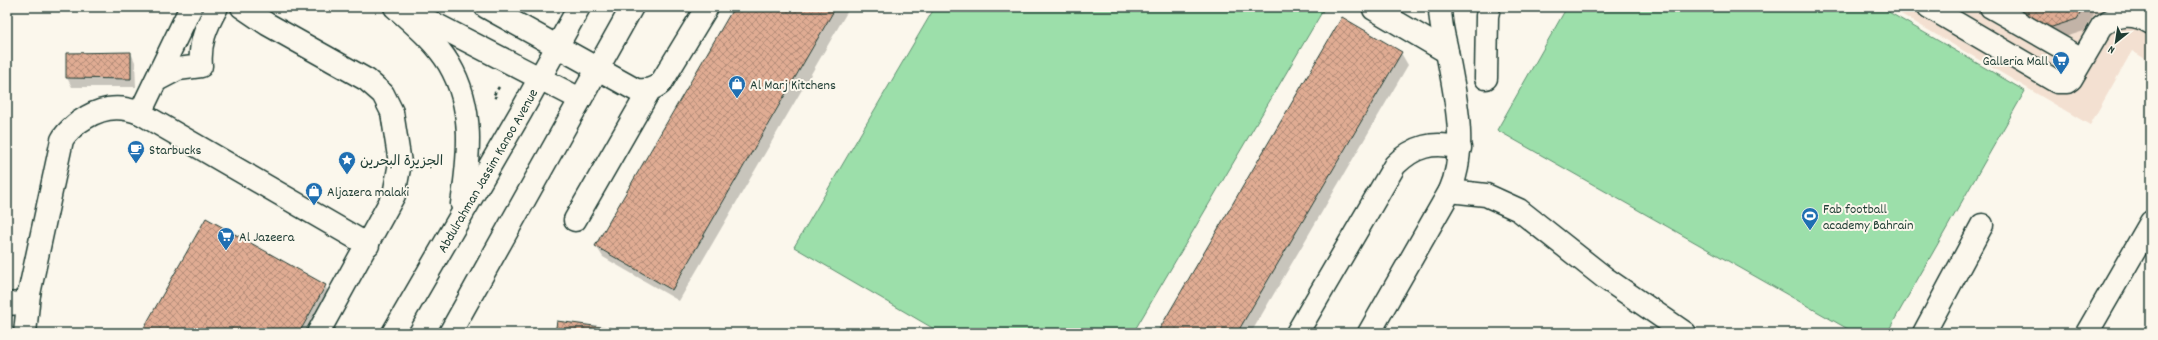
<svg xmlns="http://www.w3.org/2000/svg" width="2158" height="340" font-family="Dekko,'Playpen Sans Arabic',sans-serif">
	<defs>
		<pattern id="building-cross-hatch" width="8" height="8" patternUnits="userSpaceOnUse"><rect width="8" height="8" fill="#e0ac93"/><path d="M0 0l8 8M0 8l8-8" fill="none" stroke="#b58d79"/></pattern>
	</defs>
	<rect width="100%" height="100%" fill="#fbf7ec"/>
	<filter id="ink" filterUnits="userSpaceOnUse"><feTurbulence type="fractalNoise" baseFrequency=".025" numOctaves="2"/><feDisplacementMap in="SourceGraphic" scale="8" xChannelSelector="R" yChannelSelector="G"/><feConvolveMatrix kernelMatrix="1 2 1 2 8 2 1 2 1" color-interpolation-filters="sRGB"/></filter>
	<g filter="url(#ink)">
		<path fill="#f3e0d1" d="M1889 7H2151V62L2132 51 2090 125Z"/>
		<g fill="#9cdfaa" stroke="#5e8e6f">
			<path d="M935 7H1325L1133 333H941L794 247Z"/>
			<path d="M1567 7H1880L2025 91 1887 333H1855L1497 130Z"/>
		</g>
		<g fill="#0003">
			<path d="M735 7H850L679 301 603 257 596 246Z"/>
			<path d="M1998 7H2098L2084 31 2059 39Z"/>
			<path d="M2134 7H2151V17Z"/>
			<path d="M131 53 135 62 136 87H72L67 78V54Z"/>
			<path d="M1401 53 1408 65 1251 333H1158Z"/>
			<path d="M325 286 332 298 312 333H142Z"/>
		</g>
		<g fill="url(#building-cross-hatch)" stroke="#1f3d34">
			<path d="M734 7H836L672 290 595 246Z"/>
			<path d="M2011 7H2084L2077 19 2052 27H2041Z"/>
			<path d="M1342 17 1402 52 1237 333H1157Z"/>
			<path d="M131 52V79L66 78V53Z"/>
			<path d="M206 218 326 285 299 333H141Z"/>
			<path d="M557 321 646 333H555Z"/>
		</g>
		<g fill="none" stroke-linecap="round" stroke-linejoin="round">
			<defs>
				<g id="minor">
					<path d="M242 7 267 24 367 80 383 94 392 112 400 163 394 195 318 333"/>
					<path d="M402 7 580 99"/>
					<path d="M486 7 636 90C646 91 653 90 661 83L707 7"/>
					<path d="M1929 7 2057 82H2067L2071 79 2102 26C2118 13 2134 13 2151 23"/>
					<path d="M1991 7 2082 59"/>
					<path d="M1374 9 1447 52"/>
					<path d="M1486 78 1487 16 1489 7"/>
					<path d="M157 80 178 69 201 66C199 43 206 27 217 7"/>
					<path d="M140 113 191 7"/>
					<path d="M1450 191 1486 195 1519 210 1605 278 1685 333"/>
					<path d="M575 220 649 91"/>
					<path d="M7 304 21 303 29 294 62 140C66 132 72 128 79 122 99 108 117 104 140 113L368 245"/>
					<path d="M25 333 29 294"/>
					<path d="M1297 333 1395 165C1414 146 1433 141 1460 148"/>
					<path d="M1369 333 1450 191C1469 148 1454 91 1446 46 1443 34 1440 20 1440 7"/>
					<path d="M1924 333 1982 225"/>
					<path d="M2087 333 2151 222"/>
				</g>
				<g id="major">
					<path d="M395 7C414 24 436 42 449 64 475 108 469 157 462 204"/>
					<path id="s1" d="M393 333 521 112 579 7"/>
					<path d="M450 333 632 7"/>
				</g>
			</defs>
			<use href="#minor" stroke="#1f3d34" stroke-width="25"/>
			<use href="#major" stroke="#1f3d34" stroke-width="25"/>
			<path stroke="#1f3d34" stroke-width="2.5" stroke-dasharray="3 3" stroke-linecap="butt" d="M499 87 493 96 499 99"/>
			<use href="#minor" stroke="#fbf7ec" stroke-width="22"/>
			<use href="#major" stroke="#fbf7ec" stroke-width="22"/>
		</g>
	</g>
	<defs>
		<symbol id="supermarket-pin" viewBox="-11 -11 22 30"><path d="M0 17L-7.5 6A9.5 9.5 0 1 1 7.5 6Z" fill="#1f6fb2" stroke="#fbf7ec"/><path d="M-6-5.5h2.5l.6 2H6L4.5 2H-2.5L-4.4-4H-6ZM-1.5 3.2a1.3 1.3 0 1 0 .1 0ZM3 3.2a1.3 1.3 0 1 0 .1 0Z" fill="#fff"/></symbol>
		<symbol id="shop-pin" viewBox="-11 -11 22 30"><path d="M0 17L-7.5 6A9.5 9.5 0 1 1 7.5 6Z" fill="#1f6fb2" stroke="#fbf7ec"/><path d="M-5-2.5h2.3a2.7 3.5 0 0 1 5.4 0H5L5.5 6h-11ZM-1.5-2.5h3a1.5 2.3 0 0 0-3 0Z" fill="#fff"/></symbol>
		<symbol id="cafe-pin" viewBox="-11 -11 22 30"><path d="M0 17L-7.5 6A9.5 9.5 0 1 1 7.5 6Z" fill="#1f6fb2" stroke="#fbf7ec"/><path d="M-5.5-4.5H6V0H3Q3 3.5 0 3.5H-2.5Q-5.5 3.5-5.5 0ZM3-3.2v2h1.7v-2ZM-6 4.5H4V6H-6Z" fill="#fff"/></symbol>
		<symbol id="sight-pin" viewBox="-11 -11 22 30"><path d="M0 17L-7.5 6A9.5 9.5 0 1 1 7.5 6Z" fill="#1f6fb2" stroke="#fbf7ec"/><path d="M0-6L1.8-2.2L6-1.7L2.9 1.2L3.7 5.4L0 3.3L-3.7 5.4L-2.9 1.2L-6-1.7L-1.8-2.2Z" fill="#fff"/></symbol>
		<symbol id="stadium-pin" viewBox="-11 -11 22 30"><path d="M0 17L-7.5 6A9.5 9.5 0 1 1 7.5 6Z" fill="#1f6fb2" stroke="#fbf7ec"/><path d="M0-5a6.5 5 0 1 0 0 10a6.5 5 0 1 0 0-10ZM-3.5-1.8h7v3.6h-7Z" fill="#fff"/></symbol>
	</defs>
	<g fill-rule="evenodd">
		<use href="#supermarket-pin" x="2051" y="50" width="20" height="27"/>
		<use href="#shop-pin" x="727" y="74" width="20" height="27"/>
		<use href="#cafe-pin" x="126" y="139" width="20" height="27"/>
		<use href="#sight-pin" x="337" y="150" width="20" height="27"/>
		<use href="#shop-pin" x="304" y="181" width="20" height="27"/>
		<use href="#stadium-pin" x="1800" y="206" width="20" height="27"/>
		<use href="#supermarket-pin" x="216" y="226" width="20" height="27"/>
	</g>
	<g text-anchor="middle" stroke-width="4" stroke-linejoin="round" paint-order="stroke">
		<g font-size="14" fill="#1f3d34" stroke="#fbf7ec" text-anchor="start">
			<text x="2048" y="65" text-anchor="end">Galleria Mall</text>
			<text x="750" y="89">Al Marj Kitchens</text>
			<text x="149" y="154">Starbucks</text>
			<text x="360" y="165">الجزيرة البحرين</text>
			<text x="327" y="196">Aljazera malaki</text>
			<text x="1823" y="213">Fab football<tspan x="1823" dy="16">academy Bahrain</tspan></text>
			<text x="239" y="241">Al Jazeera</text>
		</g>
		<g font-size="14" fill="#1f3d34" stroke="#fbf7ec">
			<text dy="5" stroke="none"><textPath href="#s1" startOffset="188">Abdulrahman Jassim Kanoo Avenue</textPath></text>
		</g>
	</g>
	<rect width="2158" height="340" fill="none" stroke="#fbf7ec" stroke-width="24"/>
	<rect x="12" y="12" width="2134" height="316" fill="none" stroke="#1f3d34" stroke-width="1.5" filter="url(#ink)"/>
	<g transform="translate(2116 42) rotate(210)" stroke="#fbf7ec" stroke-width="3" paint-order="stroke">
	<path d="M0-3L7 15L0 10L-7 15Z" fill="#1f3d34"/>
	<text y="-6" font-size="11" font-weight="bold" text-anchor="middle" fill="#1f3d34">N</text>
	</g>
</svg>
